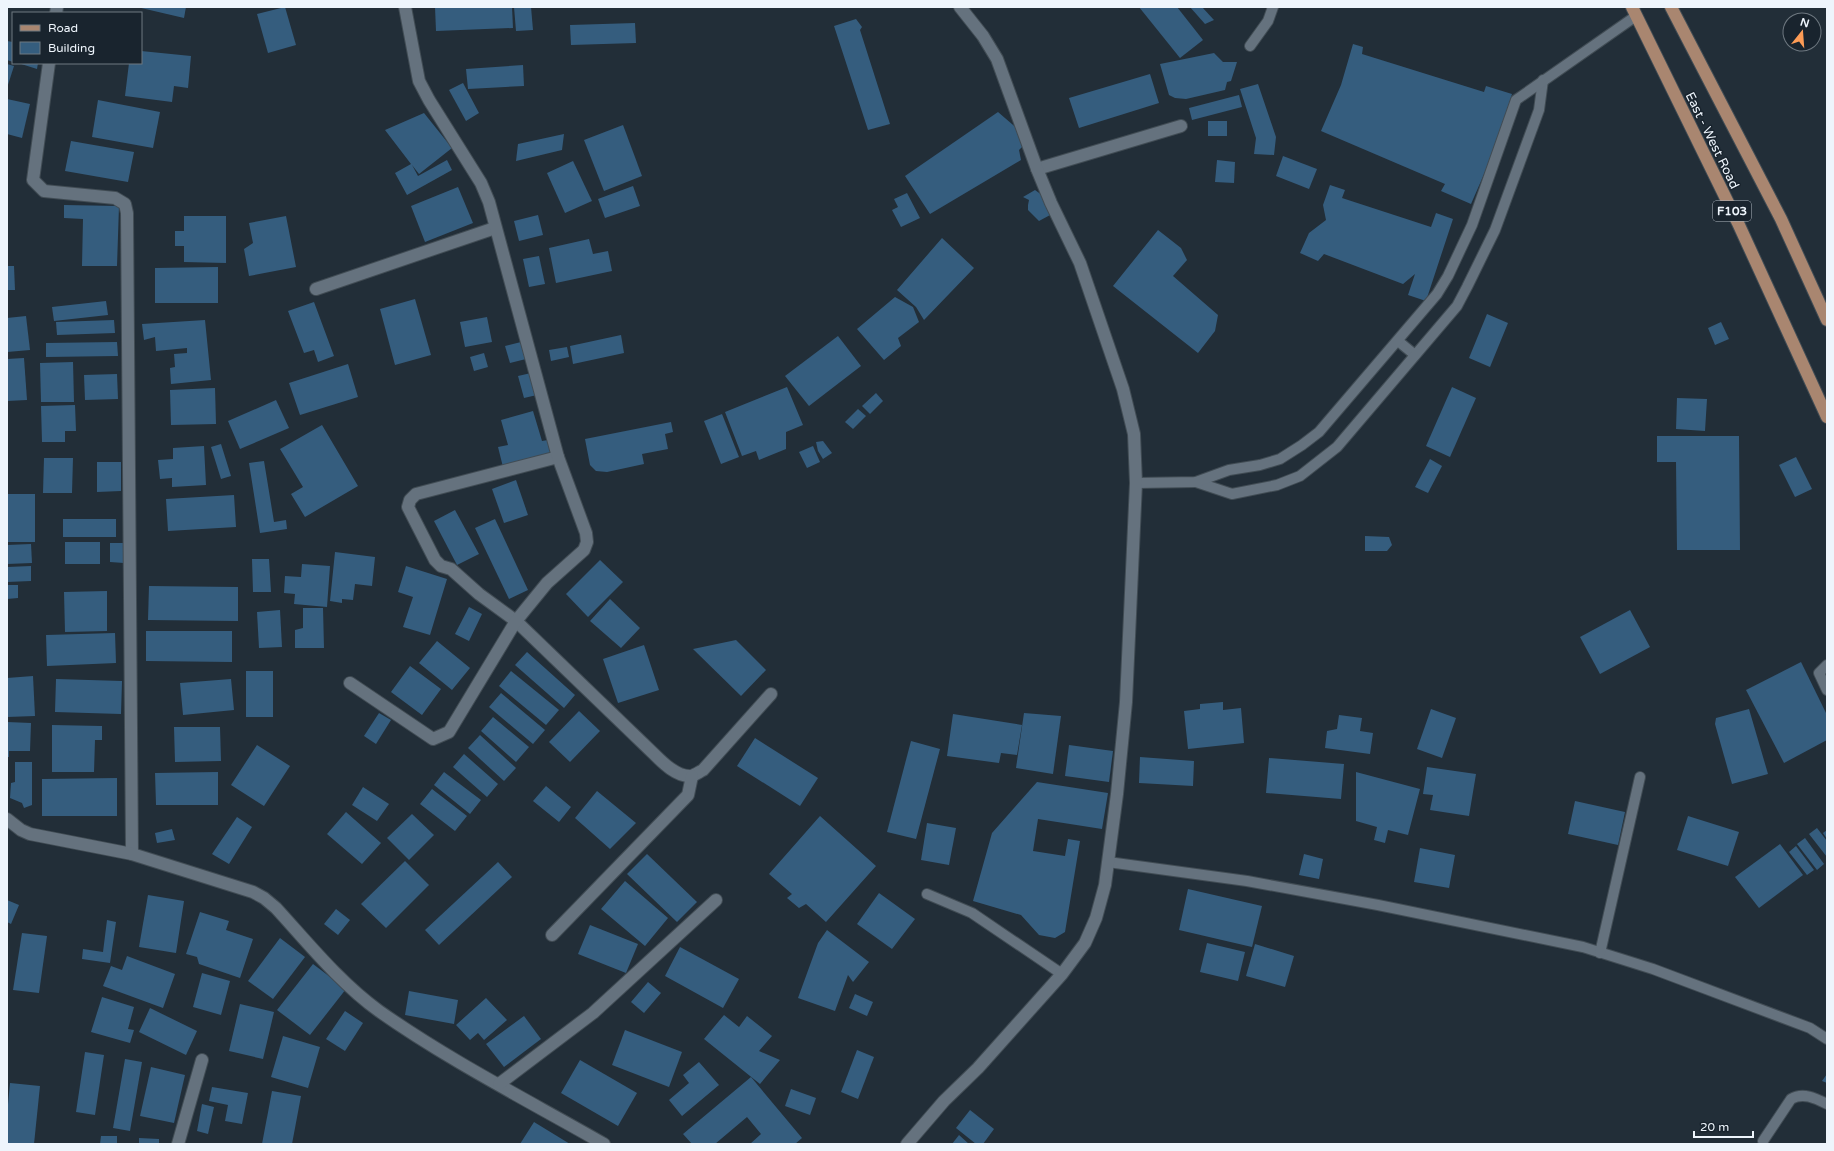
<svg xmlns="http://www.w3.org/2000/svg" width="1834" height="1151" font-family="'Varela Round',sans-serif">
	<rect width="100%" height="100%" fill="#222e38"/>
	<g fill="#355d7e">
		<path d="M137 7H186L184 18Z"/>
		<path d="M285 7 296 45 268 53 257 14Z"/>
		<path d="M435 7H512L513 28 436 31Z"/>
		<path d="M514 7H531L533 30 516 31Z"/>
		<path d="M1139 7H1177L1203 40 1180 58Z"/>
		<path d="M1190 7H1202L1214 20 1205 24Z"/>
		<path d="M856 19 862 27 860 30 890 124 868 130 834 26Z"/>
		<path d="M635 23 636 43 571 45 570 25Z"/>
		<path d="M7 41 13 42V62L7 60Z"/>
		<path d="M1353 44 1363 47 1362 54 1484 92 1486 86 1512 94 1495 149 1471 204 1441 191 1445 184 1321 131 1341 85Z"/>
		<path d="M141 51 191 56 188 88 174 86 172 102 125 96 129 63H141Z"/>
		<path d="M1214 53 1223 62H1237L1231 81 1227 82 1225 90 1186 99 1175 98 1169 95 1160 64Z"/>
		<path d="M18 63H38L37 69Z"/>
		<path d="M7 64 14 66 7 88Z"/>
		<path d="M523 65 524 86 468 89 466 69Z"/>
		<path d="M1150 74 1159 103 1079 128 1069 98Z"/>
		<path d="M463 83 479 113 466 121 449 90Z"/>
		<path d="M1258 84 1276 137 1274 155 1254 154 1256 138 1240 89Z"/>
		<path d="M1239 95 1242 107 1192 120 1189 108Z"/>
		<path d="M7 99 30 104 22 138 7 134Z"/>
		<path d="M98 100 160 112 153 148 92 137Z"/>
		<path d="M998 112 1020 131 1025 144 1019 150 1021 160 930 214 905 176Z"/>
		<path d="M424 113 452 148 419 174 412 165 418 176 447 160 452 170 407 195 395 173 411 164 385 130Z"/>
		<rect x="1208" y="121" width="19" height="15"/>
		<path d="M623 125 642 176 604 191 584 140Z"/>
		<path d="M564 134 562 150 516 161 518 144Z"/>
		<path d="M71 141 134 152 128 182 65 171Z"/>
		<path d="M1283 156 1317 169 1309 189 1276 176Z"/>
		<path d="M1217 160 1235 162 1234 183 1215 182Z"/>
		<path d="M573 161 592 201 565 213 547 173Z"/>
		<path d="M1330 185 1345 190 1342 198 1431 227 1436 213 1453 219 1426 301 1408 295 1415 274 1403 284 1324 254 1318 261 1300 253 1309 233 1326 220 1323 205Z"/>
		<path d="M633 186 640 206 605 218 598 199Z"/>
		<path d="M458 187 473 223 425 242 411 206Z"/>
		<path d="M1035 190 1042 195 1052 214 1039 221 1028 210V205L1029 200 1023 197Z"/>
		<path d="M907 193 920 218 901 227 892 210 898 207 894 199Z"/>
		<path d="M64 205 119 206 117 266H82L83 219 64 218Z"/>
		<path d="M538 215 543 235 519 241 514 221Z"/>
		<path d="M184 216H226V263L184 262V246H175V231H184Z"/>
		<path d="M286 216 296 267 249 276 244 249 253 243 249 223Z"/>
		<path d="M1158 230 1181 248 1187 260 1173 276 1218 315 1215 331 1198 353 1113 286Z"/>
		<path d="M942 238 974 268 924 320 916 307 897 290Z"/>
		<path d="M589 239 593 254 608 251 612 271 556 283 549 248Z"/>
		<path d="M539 256 545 284 529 287 523 259Z"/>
		<path d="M7 266H14L15 290H7Z"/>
		<path d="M218 267V303H155V268Z"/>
		<path d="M895 297 913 307 919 322 898 338 901 346 884 360 857 329Z"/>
		<path d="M415 299 431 355 395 365 380 309Z"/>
		<path d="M106 301 108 315 54 321 52 307Z"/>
		<path d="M314 302 334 356 318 362 314 350 304 353 288 311Z"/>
		<path d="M1487 314 1508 323 1490 367 1469 358Z"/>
		<path d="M26 316 30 350 7 352V318Z"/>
		<path d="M487 317 492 342 465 347 460 322Z"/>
		<path d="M114 320 115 333 57 335 56 322Z"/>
		<path d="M205 320 211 380 171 384 170 368 175 367 174 354 187 353V348L156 351 155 337 144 340 142 324Z"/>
		<path d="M1721 322 1729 339 1715 345 1708 328Z"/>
		<path d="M621 335 624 353 573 364 570 346Z"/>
		<path d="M838 336 861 366 809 406 785 376Z"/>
		<path d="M117 342 118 356 46 357V343Z"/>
		<path d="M521 342 526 359 510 363 505 346Z"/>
		<path d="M567 347 569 357 551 361 549 350Z"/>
		<path d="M484 353 488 367 474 371 470 357Z"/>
		<path d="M24 358 27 400 7 401V359Z"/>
		<path d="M73 362 74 402H41L40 363Z"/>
		<path d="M348 364 358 397 300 415 289 383Z"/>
		<path d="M531 373 537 395 524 398 518 376Z"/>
		<path d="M117 374 118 399 85 400 84 375Z"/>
		<path d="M787 387 803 425 786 432V449L759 460 756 451 742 456 725 412Z"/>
		<path d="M1452 387 1476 398 1450 457 1426 446Z"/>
		<path d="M215 388 216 424 171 425 170 390Z"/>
		<path d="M876 393 883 401 870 414 862 406Z"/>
		<path d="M1677 398 1707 399 1705 431 1676 429Z"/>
		<path d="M276 400 289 428 240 449 228 421Z"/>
		<path d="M75 405 76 431H65V442H42L41 406Z"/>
		<path d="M858 409 866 416 853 429 845 422Z"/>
		<path d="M533 411 542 441 548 440 552 455 503 467 498 447 508 445 501 420Z"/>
		<path d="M722 414 739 457 721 464 704 421Z"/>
		<path d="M671 422 673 432 665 434 668 449 642 454 644 464 607 472 596 471 590 465 585 439Z"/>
		<path d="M322 425 358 486 305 517 291 494 303 487 280 449Z"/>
		<path d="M1657 436H1739L1740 550H1677L1676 462H1657Z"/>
		<path d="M823 441 832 453 823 459 818 451 816 442Z"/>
		<path d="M221 444 231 476 221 479 211 447Z"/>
		<path d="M204 446 206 485 172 487V478L160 479 158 460 173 459V448Z"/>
		<path d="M813 446 820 462 807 468 799 452Z"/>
		<path d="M1796 457 1812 489 1795 497 1779 465Z"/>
		<path d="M44 458H73L72 493H43Z"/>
		<path d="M1430 459 1442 466 1428 493 1415 487Z"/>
		<path d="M264 461 274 522 286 520 287 529 260 533 249 463Z"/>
		<path d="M97 462H121V491L97 492Z"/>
		<path d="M516 480 528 515 504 523 492 489Z"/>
		<rect x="7" y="494" width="28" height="48"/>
		<path d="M234 495 236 527 168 531 166 499Z"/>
		<path d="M455 510 479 554 457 565 434 521Z"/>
		<rect x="63" y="519" width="53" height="18"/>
		<path d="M495 519 528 590 509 599 475 528Z"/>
		<path d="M1365 536 1389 537 1392 545 1387 551H1365Z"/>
		<rect x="65" y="542" width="35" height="22"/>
		<path d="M110 543H123L124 563 110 562Z"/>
		<path d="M31 544 32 563 7 564V545Z"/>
		<path d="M335 552 375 557 372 586 355 584 353 600 342 599V603L330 601Z"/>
		<path d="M252 559H269L271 592H253Z"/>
		<path d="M600 560 623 582 588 617 566 594Z"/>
		<path d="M302 564 330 566 327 607 294 604 295 594 284 593 285 576 301 577Z"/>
		<path d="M31 566V581L7 582V567Z"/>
		<path d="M406 566 447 579 430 635 403 627 413 597 398 592Z"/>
		<path d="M7 585H18V598L7 599Z"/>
		<path d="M149 586 238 587V621L148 620Z"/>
		<path d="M107 591V631L65 632 64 592Z"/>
		<path d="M610 599 640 628 621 648 590 621Z"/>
		<path d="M469 607 482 614 469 641 455 634Z"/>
		<path d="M303 608H323L324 648H295V630L303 628Z"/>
		<path d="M280 610 282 647 259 648 257 612Z"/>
		<path d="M1630 610 1650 647 1600 674 1580 637Z"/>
		<path d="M146 631H232V662L146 661Z"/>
		<path d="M115 633 116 663 47 666 46 635Z"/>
		<path d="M736 640 766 670 741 696 693 649Z"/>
		<path d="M437 641 470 668 452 690 419 663Z"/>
		<path d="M644 645 659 690 618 703 603 659Z"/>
		<path d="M527 652 575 695 564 708 515 665Z"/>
		<path d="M1801 662 1827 715V740L1784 763 1746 690Z"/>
		<path d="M410 666 441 689 422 715 391 692Z"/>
		<rect x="246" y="671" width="27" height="46"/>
		<path d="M511 671 559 710 546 725 499 686Z"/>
		<path d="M33 676 35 716 7 717V678Z"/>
		<path d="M56 679 122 681 121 714 55 712Z"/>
		<path d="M231 679 234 710 183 715 180 683Z"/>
		<path d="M501 693 545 730 533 744 489 707Z"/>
		<path d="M1223 702V710L1241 708 1244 743 1188 749 1184 711 1200 709V704Z"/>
		<path d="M1431 709 1456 718 1442 758 1417 749Z"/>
		<path d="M1749 709 1768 774 1732 784 1715 724 1716 718Z"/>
		<path d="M579 711 600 731 570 762 549 742Z"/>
		<path d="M379 713 391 720 376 744 364 736Z"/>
		<path d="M1024 713 1061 716 1053 774 1016 768Z"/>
		<path d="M953 714 1022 725 1017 755 1001 753 999 763 947 756Z"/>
		<path d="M1339 715 1362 718 1360 731 1373 733 1370 754 1325 748 1327 731 1337 729Z"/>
		<path d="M493 717 529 747 516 762 481 731Z"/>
		<path d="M7 722 31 723 30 751H9V757H7Z"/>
		<path d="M52 725 102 726V740H95L94 772H52Z"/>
		<path d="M174 727H220L221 761 175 762Z"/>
		<path d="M480 735 516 768 504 781 468 748Z"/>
		<path d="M755 738 818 778 800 806 737 766Z"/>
		<path d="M911 741 940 749 916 839 887 832Z"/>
		<path d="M257 745 290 766 264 806 231 785Z"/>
		<path d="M1069 745 1113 751 1109 782 1065 776Z"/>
		<path d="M464 754 498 784 487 797 453 767Z"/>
		<path d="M1140 757 1194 761 1193 786 1139 783Z"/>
		<path d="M1269 758 1344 764 1341 799 1266 793Z"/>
		<path d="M15 762H32V805L24 808 22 803 10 798 11 783 15 782Z"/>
		<path d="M1427 767 1476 774 1469 816 1430 810 1433 795 1423 794Z"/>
		<path d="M218 772V805H156L155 773Z"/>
		<path d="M444 772 481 800 470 814 434 785Z"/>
		<path d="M1356 772 1420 789 1408 835 1388 830 1385 843 1374 840 1377 827 1356 821Z"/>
		<path d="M117 778V816H42V779Z"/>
		<path d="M1037 782 1108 793 1102 829 1038 819 1033 851 1065 856 1068 839 1080 841 1065 932 1055 938 1039 935 1021 915 973 901 992 833Z"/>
		<path d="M546 786 571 807 559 822 533 801Z"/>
		<path d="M363 787 389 804 377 821 352 805Z"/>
		<path d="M432 789 467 816 455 831 420 804Z"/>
		<path d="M597 791 636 823 610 849 575 818Z"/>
		<path d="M1575 801 1625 812 1618 845 1568 834Z"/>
		<path d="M346 812 381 843 362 864 327 834Z"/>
		<path d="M412 814 434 835 409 860 387 838Z"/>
		<path d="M820 816 876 866 826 922 806 904 799 908 787 898 792 894 769 874Z"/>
		<path d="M1688 816 1739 832 1728 866 1677 850Z"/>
		<path d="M237 817 252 827 229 864 212 854Z"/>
		<path d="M927 823 956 828 949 865 921 860Z"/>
		<path d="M1817 828 1827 841V857L1809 834Z"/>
		<path d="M172 829 175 840 157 843 155 833Z"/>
		<path d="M1827 830V839L1823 833Z"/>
		<path d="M1805 838 1824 864 1817 870 1797 844Z"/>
		<path d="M1780 844 1803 875 1759 908 1735 877Z"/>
		<path d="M1796 846 1814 870 1807 875 1789 852Z"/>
		<path d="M1420 848 1455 855 1449 888 1414 882Z"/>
		<path d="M647 854 697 902 677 922 627 874Z"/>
		<path d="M1304 854 1323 859 1319 879 1299 875Z"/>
		<path d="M405 861 429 885 386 928 361 904Z"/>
		<path d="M498 862 512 877 439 945 425 930Z"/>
		<path d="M625 881 668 918 645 946 601 909Z"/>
		<path d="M1188 889 1262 906 1252 947 1179 930Z"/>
		<path d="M879 893 915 919 892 949 857 924Z"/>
		<path d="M148 895 184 901 176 953 139 947Z"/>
		<path d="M7 900 19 905 11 924 7 922Z"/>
		<path d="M336 909 350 920 338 935 324 924Z"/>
		<path d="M200 912 229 921 226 930 253 939 240 978 199 964 197 957 186 954Z"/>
		<path d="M107 920 116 922 110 963 82 959 83 949 103 952Z"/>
		<path d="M590 925 638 944 626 973 578 954Z"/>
		<path d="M827 930 869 962 853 982 848 975 835 1011 798 998 818 943Z"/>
		<path d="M22 933 47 936 39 993 13 990Z"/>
		<path d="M280 938 305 957 273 999 248 981Z"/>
		<path d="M1207 943 1245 952 1238 981 1200 972Z"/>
		<path d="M1255 944 1294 956 1285 987 1246 976Z"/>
		<path d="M680 947 739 979 723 1008 665 976Z"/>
		<path d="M127 956 175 974 163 1008 103 986 111 966 122 970Z"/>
		<path d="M313 964 346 989 310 1035 277 1010Z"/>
		<path d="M202 973 230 981 221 1015 193 1007Z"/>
		<path d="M648 982 661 993 644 1013 631 1002Z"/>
		<path d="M409 991 458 1000 454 1024 405 1015Z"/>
		<path d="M855 994 873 1002 867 1016 849 1008Z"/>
		<path d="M102 997 134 1007 128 1029 134 1030 130 1043 91 1032Z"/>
		<path d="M486 998 507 1020 484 1040 478 1033 470 1040 456 1025Z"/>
		<path d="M240 1004 274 1012 263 1059 229 1051Z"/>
		<path d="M150 1008 197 1031 186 1055 139 1032Z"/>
		<path d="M345 1011 363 1023 345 1051 326 1039Z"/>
		<path d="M724 1015 739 1027 747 1016 772 1036 759 1051 780 1060 760 1084 704 1039Z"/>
		<path d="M524 1016 541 1039 504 1067 486 1044Z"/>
		<path d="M625 1030 682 1052 669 1087 612 1065Z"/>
		<path d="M283 1036 320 1047 308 1088 271 1077Z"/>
		<path d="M857 1050 874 1057 858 1099 841 1092Z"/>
		<path d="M85 1052 104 1055 95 1115 76 1112Z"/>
		<path d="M125 1059 142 1062 130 1131 113 1128Z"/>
		<path d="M580 1060 637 1093 618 1126 561 1093Z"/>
		<path d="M699 1062 719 1085 682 1116 669 1100 689 1083 683 1075Z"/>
		<path d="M151 1067 185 1075 174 1123 140 1116Z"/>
		<path d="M1827 1074V1083L1822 1081Z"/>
		<path d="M751 1077 802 1138 795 1144H750L761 1134 747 1117 715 1144H692L683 1134Z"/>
		<path d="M10 1083 40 1086 34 1144H7V1115Z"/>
		<path d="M212 1087 248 1093 242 1124 225 1121 228 1105 209 1101Z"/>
		<path d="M791 1089 816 1098 810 1115 785 1106Z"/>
		<path d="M272 1091 301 1096 292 1144H262Z"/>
		<path d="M202 1104 214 1107 208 1134 197 1131Z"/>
		<path d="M970 1110 994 1129 983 1144H976L956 1128Z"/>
		<path d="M534 1122 570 1144H520Z"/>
		<path d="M959 1135 969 1144H952Z"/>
		<path d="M101 1136H117V1144H100Z"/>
		<path d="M139 1138 159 1139V1144H139Z"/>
	</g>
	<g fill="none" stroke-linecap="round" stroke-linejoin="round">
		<defs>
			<g id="lane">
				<path d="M1250 46 1268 21 1273 7"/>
				<path d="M1398 341 1415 355"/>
				<path d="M1196 482 1232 494 1277 485 1300 476 1337 447 1457 306 1467 287 1495 230 1539 110 1543 80"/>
				<path d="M1136 483 1196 482 1229 470 1260 465 1280 459 1302 445 1319 432 1437 294 1448 276 1472 225 1516 100 1636 16"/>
				<path d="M1827 665 1819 673 1827 690"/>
				<path d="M1108 862 1247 881 1378 905 1583 947 1653 969 1810 1028 1827 1039"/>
				<path d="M927 894 972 913 1062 974"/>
				<path d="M1600 953 1640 777"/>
				<path d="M1763 1141 1791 1099C1803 1092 1815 1098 1827 1104"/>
			</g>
			<g id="street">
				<path d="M56 13 57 7"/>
				<path d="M49 63 33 180 44 191 115 198 125 204 127 213 132 854"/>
				<path d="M1037 169 1181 126"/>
				<path d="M316 289 495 228"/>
				<path d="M558 457 416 494 410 500 408 507 435 560 441 566 451 569 479 594 516 621 654 754C663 763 677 777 691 776 695 775 699 772 703 770L771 694"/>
				<path d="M350 683 433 739 449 732 516 621 547 583 584 550 587 542 586 533 558 457 489 202 481 183 429 100 419 81 405 7"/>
				<path d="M7 819 21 830 30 834 132 854 253 892 264 898 276 908C308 943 340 983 379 1011 450 1061 529 1101 604 1144"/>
				<path d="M552 935 688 795 692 776"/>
				<path d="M499 1084 593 1013 716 900"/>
				<path d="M178 1144 202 1060"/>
				<path d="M907 1144 944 1101 978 1068 1062 974 1085 943 1096 918 1105 885 1117 794 1126 702 1136 483 1134 434 1123 389 1080 263 1051 203 1037 169 997 59 983 36 960 7"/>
			</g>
			<g id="primary">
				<path d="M1632 7 1738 223 1827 417"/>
				<path d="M1671 7 1781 219 1827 320"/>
			</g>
		</defs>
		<use href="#lane" stroke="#414c54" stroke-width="12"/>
		<use href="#street" stroke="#414c54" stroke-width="14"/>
		<use href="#primary" stroke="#414c54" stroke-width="14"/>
		<use href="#lane" stroke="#65727e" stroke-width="10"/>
		<use href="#street" stroke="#65727e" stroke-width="12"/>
		<use href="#primary" stroke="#a98670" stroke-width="12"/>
	</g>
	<g text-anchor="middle" stroke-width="3" stroke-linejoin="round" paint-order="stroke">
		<rect fill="#19242e" stroke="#aeb6be" stroke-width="1" x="1713" y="201" width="38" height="20" rx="3"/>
		<g font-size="12" font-weight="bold" fill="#eef5fc">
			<text x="1732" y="215">F103</text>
		</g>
		<g font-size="13" fill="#eef5fc" stroke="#19242e">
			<text transform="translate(1713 140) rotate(64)" y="5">East - West Road</text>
		</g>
	</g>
	<rect width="1834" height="1151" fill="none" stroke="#eef5fc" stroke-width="16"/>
	<rect x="12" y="12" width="130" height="52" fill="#19242e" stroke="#6e7880"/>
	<rect x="20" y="25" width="20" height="6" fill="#a98670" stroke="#6e7880"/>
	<text x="48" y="32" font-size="12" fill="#eef5fc">Road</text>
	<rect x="20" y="42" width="20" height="12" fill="#355d7e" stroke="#6e7880"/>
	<text x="48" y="52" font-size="12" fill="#eef5fc">Building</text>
	<g transform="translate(1802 32) rotate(17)"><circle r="19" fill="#19242e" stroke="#6e7880"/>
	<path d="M0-3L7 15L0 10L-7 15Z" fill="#fd9c56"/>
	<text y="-6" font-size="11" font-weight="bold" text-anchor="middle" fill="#eef5fc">N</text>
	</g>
	<path d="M1694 1131v6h59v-6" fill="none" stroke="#eef5fc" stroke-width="2"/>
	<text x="1700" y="1131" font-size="12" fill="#eef5fc" stroke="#19242e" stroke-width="3" paint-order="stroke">20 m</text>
</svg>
